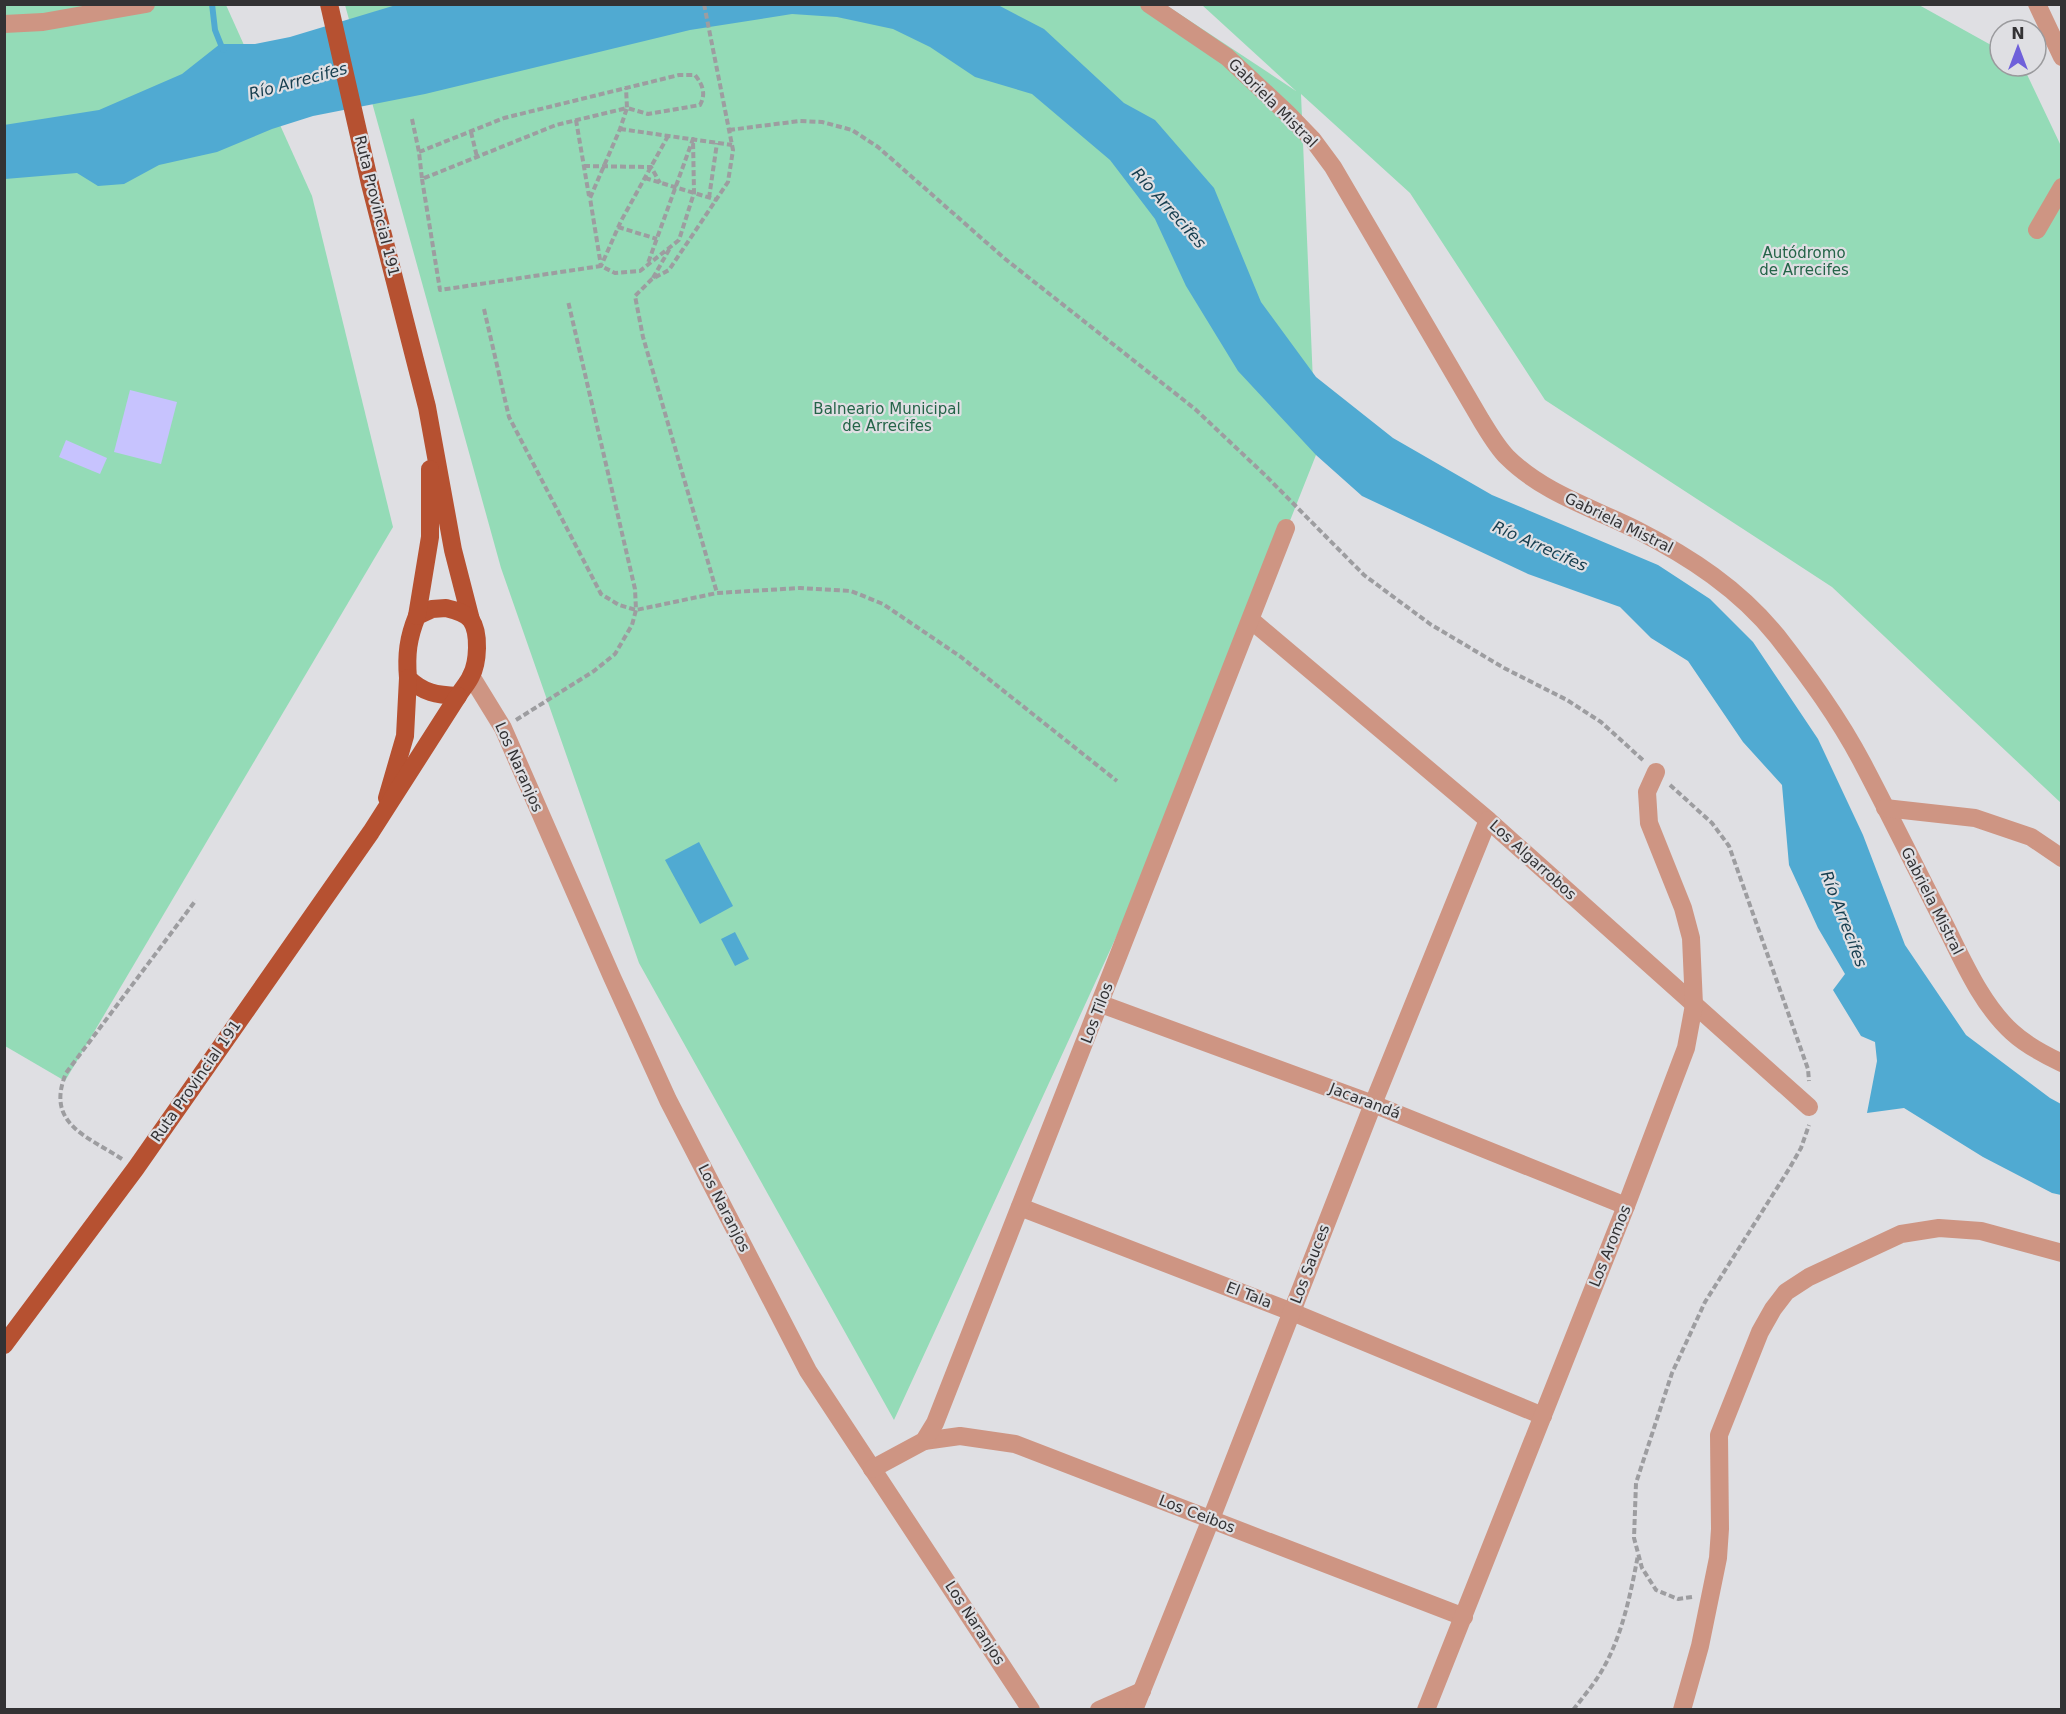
<svg xmlns="http://www.w3.org/2000/svg" width="2066" height="1714" font-family="'DejaVu Sans',sans-serif">
<style>
.green{fill:#94dbb7}
.water{fill:#50aad2}
.lines{fill:none;stroke-linecap:round;stroke-linejoin:round}
.stream{stroke:#50aad2;stroke-width:6}
.building{fill:#c7c3fe}
.path{stroke:#9d9da0;stroke-width:4;stroke-dasharray:6 3;stroke-linecap:butt}
.minor{stroke:#ce9583;stroke-width:18}
.major{stroke:#b65131;stroke-width:18}
.labels{text-anchor:middle;dominant-baseline:central;stroke-width:4.5;stroke-linejoin:round;paint-order:stroke}
.street-label{font-size:15px;fill:#333234;stroke:#dfdfe3}
.park-label{font-size:15px;fill:#246448;stroke:#dfdfe3}
.water-label{font-size:16px;font-style:italic;fill:#153d4e;stroke:#dfdfe3}
</style>
<rect width="100%" height="100%" fill="#dfdfe3"/>
<!-- green -->
<g class="green">
<path d="M5 5H226L312 196 393 527 65 1081 5 1046Z"/>
<path d="M345 5H1166L1296 91 1202 5H1919L2000 50V66H2023L2061 146V803L1832 587 1545 400 1410 193 1301 94 1316 455 1181 796 894 1420 639 963 501 568Z"/>
</g>
<!-- water -->
<g class="water">
<path d="M396 5H998L1044 29 1124 103 1155 120 1214 188 1261 302 1316 377 1393 438 1492 495 1658 565 1710 599 1753 642 1818 739 1863 835 1905 945 1966 1035 2050 1098 2061 1104V1195L2052 1193 1983 1157 1904 1108 1867 1113 1877 1061 1875 1042 1861 1036 1833 990 1845 974 1818 928 1789 865 1782 785 1743 742 1688 661 1651 638 1620 607 1528 574 1362 496 1316 455 1238 371 1186 286 1155 219 1110 160 1032 94 975 77 930 47 893 29 837 17 792 14 690 30 425 94 313 116 272 129 217 152 159 165 124 184 98 186 77 173 5 179 4 125 99 110 182 74 220 44H255L290 37Z"/>
<path d="M699 842 733 906 700 924 665 860Z"/>
<path d="M735 932 749 959 735 966 721 939Z"/>
</g>
<g class="lines">
<!-- stream -->
<path class="stream" d="M212 4 215 30 223 50"/>
</g>
<!-- building -->
<g class="building">
<path d="M130 390 177 402 161 464 114 452Z"/>
<path d="M66 440 107 458 100 474 59 457Z"/>
</g>
<g class="lines">
<!-- path -->
<g class="path">
<path d="M704 4 733 150 728 182 669 270 652 279 635 296 643 337 717 593"/>
<path d="M412 119 419 152 422 179 556 125 627 108 626 88"/>
<path d="M576 120 589 196"/>
<path d="M620 129 732 145"/>
<path d="M729 130 800 121 822 122 852 130 878 147 1004 258 1195 409 1266 476 1364 575 1430 624 1504 668 1567 700 1601 722 1644 761"/>
<path d="M471 132 477 157"/>
<path d="M419 152 504 118 679 75H695C703 85 706 94 700 105L648 114 627 108 620 129 590 198 601 266 621 221 668 136"/>
<path d="M584 166 651 167 660 183"/>
<path d="M645 178 717 200"/>
<path d="M422 179 440 290 601 266 615 273 640 271 679 240 694 193 693 139 648 263"/>
<path d="M709 198 717 143"/>
<path d="M618 227 657 239"/>
<path d="M653 278 670 248"/>
<path d="M484 309 509 417 601 594 619 605 636 610 717 593 800 588 851 591 883 604 961 657 1117 781"/>
<path d="M516 720 594 671 615 654 632 625 636 610 635 589 568 301"/>
<path d="M1670 785 1712 823 1729 846 1808 1069 1809 1081"/>
<path d="M122 1159C87 1136 45 1124 66 1073L196 900"/>
<path d="M1692 1597 1678 1599 1656 1590 1642 1568 1634 1538 1636 1483 1672 1373 1705 1302 1789 1169 1801 1148 1809 1125"/>
<path d="M1573 1710C1581 1700 1589 1690 1596 1680 1621 1643 1630 1597 1638 1555"/>
</g>
<!-- minor -->
<g class="minor">
<path d="M1149 4 1227 57 1287 113 1313 140 1333 167 1481 420C1489 433 1497 447 1507 457 1543 493 1593 508 1637 530 1690 557 1739 589 1777 636 1808 676 1839 718 1863 764 1891 817 1917 871 1945 925 1963 961 1982 1005 2012 1032 2026 1045 2045 1055 2062 1063"/>
<path d="M2037 4 2062 57"/>
<path d="M4 24 43 22 146 4"/>
<path d="M2037 230 2062 187"/>
<path d="M1251 620 1488 820 1809 1107"/>
<path d="M471 676 503 728 612 977 668 1100 808 1371 1031 1710"/>
<path d="M1885 808 1975 818 2031 837 2062 858"/>
<path d="M1101 1004 1373 1104 1626 1206"/>
<path d="M1020 1207 1292 1312 1543 1416"/>
<path d="M924 1441 960 1436 1015 1444 1464 1617"/>
<path d="M872 1469 924 1441 935 1423 1286 528"/>
<path d="M1099 1710 1142 1691"/>
<path d="M1134 1710 1211 1519 1373 1104 1488 820"/>
<path d="M1426 1710 1626 1206 1686 1048 1694 1005 1691 938 1683 908 1649 823 1647 792 1656 772"/>
<path d="M1682 1710 1700 1646 1718 1558 1720 1529 1719 1435 1760 1332 1773 1309 1786 1292 1809 1277 1901 1234 1939 1228 1981 1231 2062 1253"/>
</g>
<!-- major -->
<g class="major">
<path d="M329 4 370 184 427 407 453 550 471 620"/>
<path d="M446 608C454 610 466 613 471 620 480 633 478 663 471 676 468 683 462 689 458 696 437 695 423 693 408 678 406 655 408 638 417 616L432 609Z"/>
<path d="M417 616 430 537V469"/>
<path d="M387 798 405 736 408 678"/>
<path d="M4 1345 136 1168 371 832 458 696"/>
</g>
</g>
<g class="labels">
<!-- street labels -->
<g class="street-label">
<text transform="translate(1273 103) rotate(45)">Gabriela Mistral</text>
<text transform="translate(377 206) rotate(76)">Ruta Provincial 191</text>
<text transform="translate(1619 523) rotate(26)">Gabriela Mistral</text>
<text transform="translate(519 767) rotate(66)">Los Naranjos</text>
<text transform="translate(1533 860) rotate(42)">Los Algarrobos</text>
<text transform="translate(1932 901) rotate(63)">Gabriela Mistral</text>
<text transform="translate(1097 1013) rotate(-69)">Los Tilos</text>
<text transform="translate(196 1081) rotate(-55)">Ruta Provincial 191</text>
<text transform="translate(1365 1101) rotate(21)">Jacarandá</text>
<text transform="translate(724 1208) rotate(63)">Los Naranjos</text>
<text transform="translate(1610 1246) rotate(-68)">Los Aromos</text>
<text transform="translate(1310 1264) rotate(-69)">Los Sauces</text>
<text transform="translate(1249 1295) rotate(21)">El Tala</text>
<text transform="translate(1197 1514) rotate(21)">Los Ceibos</text>
<text transform="translate(975 1623) rotate(57)">Los Naranjos</text>
</g>
<!-- park labels -->
<g class="park-label">
<text x="1804" y="253">Autódromo<tspan x="1804" dy="17">de Arrecifes</tspan></text>
<text x="887" y="409">Balneario Municipal<tspan x="887" dy="17">de Arrecifes</tspan></text>
</g>
<!-- water labels -->
<g class="water-label">
<text transform="translate(298 81) rotate(-15)">Río Arrecifes</text>
<text transform="translate(1169 208) rotate(48)">Río Arrecifes</text>
<text transform="translate(1540 546) rotate(24)">Río Arrecifes</text>
<text transform="translate(1844 919) rotate(69)">Río Arrecifes</text>
</g>
</g>
<!-- border -->
<rect width="2066" height="1714" fill="none" stroke="#333234" stroke-width="12"/>
<!-- north arrow -->
<g transform="translate(2018 48)"><circle r="28" fill="#dfdfe3" stroke="#9a9a9d" stroke-width="1.5"/>
<path d="M0-4.5L10 22L0 15L-10 22Z" fill="#6f60da"/>
<text y="-9" font-size="16" font-weight="bold" text-anchor="middle" fill="#333234">N</text>
</g>
</svg>
